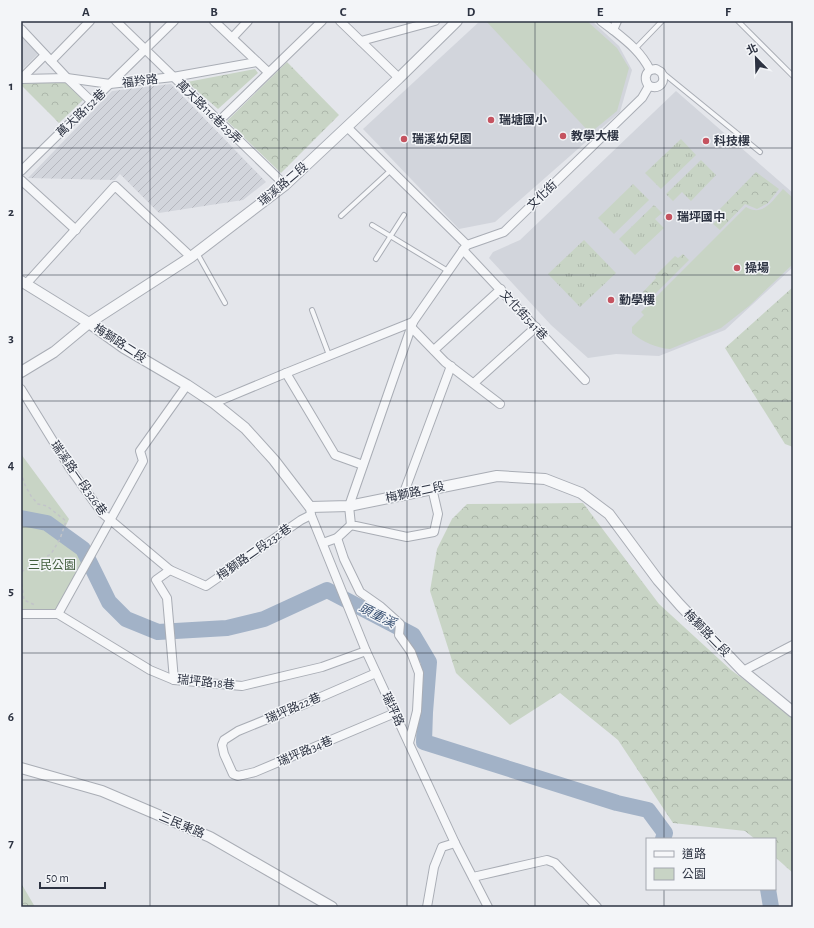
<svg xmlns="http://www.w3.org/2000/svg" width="814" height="928" font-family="'Alegreya Sans','Noto Sans TC',sans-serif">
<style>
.built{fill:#d2d5dc}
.industrial{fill:url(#industrial-furrows)}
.grass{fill:url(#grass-tufts)}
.forest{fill:url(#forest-crowns)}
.green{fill:#c8d4c5}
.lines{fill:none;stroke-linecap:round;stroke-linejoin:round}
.river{stroke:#a2b2c7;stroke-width:16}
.service-casing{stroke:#a9adb5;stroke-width:6}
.minor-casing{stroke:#a9adb5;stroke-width:10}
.tertiary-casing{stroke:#a9adb5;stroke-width:12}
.path{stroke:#c2c4c9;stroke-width:1.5;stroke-dasharray:3 3;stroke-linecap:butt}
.service{stroke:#f6f7f9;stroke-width:4}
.minor{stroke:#f6f7f9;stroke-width:8}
.tertiary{stroke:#f6f7f9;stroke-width:10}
.grid{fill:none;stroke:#2d3342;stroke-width:1;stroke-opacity:0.55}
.poi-dot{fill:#c55360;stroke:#f3f5f8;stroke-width:1.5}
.labels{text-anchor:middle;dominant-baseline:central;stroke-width:3;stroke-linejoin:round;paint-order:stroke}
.street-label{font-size:12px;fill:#2d3342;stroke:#f3f5f8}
.poi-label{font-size:12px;font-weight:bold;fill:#2d3342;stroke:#f3f5f8;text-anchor:start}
.park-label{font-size:12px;fill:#405c3b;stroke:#f3f5f8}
.water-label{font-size:13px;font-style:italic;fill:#395173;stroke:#f3f5f8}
.neatline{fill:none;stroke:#2d3342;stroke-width:1.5}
.grid-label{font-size:13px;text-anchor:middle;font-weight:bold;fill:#2d3342}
</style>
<defs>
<pattern id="industrial-furrows" width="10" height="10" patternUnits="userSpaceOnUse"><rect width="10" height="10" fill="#d2d5dc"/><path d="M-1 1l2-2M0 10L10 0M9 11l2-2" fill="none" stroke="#b5b7be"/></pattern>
<pattern id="grass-tufts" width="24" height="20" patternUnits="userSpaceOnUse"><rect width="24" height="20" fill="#c8d4c5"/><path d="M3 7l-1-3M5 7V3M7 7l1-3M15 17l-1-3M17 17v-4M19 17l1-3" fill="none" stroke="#acb6aa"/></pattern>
<pattern id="forest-crowns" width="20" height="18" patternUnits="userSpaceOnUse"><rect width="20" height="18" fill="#c8d4c5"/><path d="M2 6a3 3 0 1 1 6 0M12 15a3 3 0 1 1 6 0" fill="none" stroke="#acb6aa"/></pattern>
</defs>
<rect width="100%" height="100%" fill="#e4e6eb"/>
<!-- built -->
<g class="built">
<path d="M480 21H592L619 46 632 70 620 112 495 222 459 229 363 129Z"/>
<path d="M21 36 38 54 21 71Z"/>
<path d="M676 91 793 193V267L725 330 659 356 616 354 588 358 551 325 489 258 493 252 520 240Z"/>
</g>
<!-- industrial -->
<path class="industrial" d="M171 84 266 182 243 200 159 213 120 174 115 180 28 178 112 91Z"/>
<!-- grass -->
<g class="grass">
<path d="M681 139 696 155 661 189 645 173Z"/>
<path d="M701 160 716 175 691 201 682 192 673 201 666 194Z"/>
<path d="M633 184 649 200 614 234 598 218Z"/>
<path d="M654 205 662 213 655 219 664 228 635 255 619 239Z"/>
<path d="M584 240 616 273 580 307 548 274Z"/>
</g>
<!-- forest -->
<g class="forest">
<path d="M287 62 339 115 281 173 227 121Z"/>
<path d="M255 69 258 73 218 109 187 82Z"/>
<path d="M66 82 83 100 59 123 21 85 23 83Z"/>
<path d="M756 172 779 189 768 203 757 209 745 204 720 230 713 224 718 219 714 215Z"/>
<path d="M683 254 689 260 650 299 643 292 656 278 655 276 675 256 678 258Z"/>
<path d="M793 287V447L785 444 725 348Z"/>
<path d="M583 503 659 604 731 670 793 716V873L775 857V839H755L745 831 673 823 618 740 560 693 510 725 456 673 430 591 437 549 452 519 467 504Z"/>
<path d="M21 883 35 907H21Z"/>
</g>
<!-- green -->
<g class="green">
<path d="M486 21H587L617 48 629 68 617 111 590 133Z"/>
<path d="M783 189 793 198V264L749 306 721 328 670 349C656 348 643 342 632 333V327L644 315 641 312 746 207C763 217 772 201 783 189Z"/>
<path d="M21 454 69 519 62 534 83 549 89 562 58 614 21 613Z"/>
</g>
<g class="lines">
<!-- river -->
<g class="river">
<path d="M21 518 47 523 83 549 109 602 126 619 158 632 227 628 264 619 327 590 413 635 429 662 425 712 424 742 617 803 648 810 665 833 663 839"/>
<path d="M768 889 771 907"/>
</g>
<defs>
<g id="service">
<path d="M738 21 793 76"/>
<path d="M635 49 662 21"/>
<path d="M663 73 760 152"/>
<path d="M341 216 391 170"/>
<path d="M372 225 448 271"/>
<path d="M197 253 225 303"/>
<path d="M376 259 404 215"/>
<path d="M312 310 329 355"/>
</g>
<g id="minor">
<path d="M116 21 285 185"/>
<path d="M214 21 268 72"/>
<path d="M340 21 399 78"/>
<path d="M601 21 613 30"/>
<path d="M617 21 613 30C628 42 641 52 650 70"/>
<path d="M21 29 67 78 92 102"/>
<path d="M232 38 248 21"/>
<path d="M361 41 435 21"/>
<path d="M51 61 90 21"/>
<path d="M21 79 67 78 110 84 173 77 257 62"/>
<path d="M21 79 45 55"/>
<path d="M649 86C660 90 667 81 661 72L656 69 650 70"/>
<path d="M649 86C644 80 645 74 650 70"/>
<path d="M219 121 322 21"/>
<path d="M347 127 467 245"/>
<path d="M21 171 174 21"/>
<path d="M21 180 76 230"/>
<path d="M463 250 585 380"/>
<path d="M26 284 115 186 191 257"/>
<path d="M411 327 445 362 500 404"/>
<path d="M434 350 501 289"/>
<path d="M286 373 335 455 363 465"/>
<path d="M474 383 536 327"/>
<path d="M21 389 69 467 102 513 170 570"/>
<path d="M214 403 286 373 413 322"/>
<path d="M432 488 438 514 434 532 407 537 351 525 349 506 413 322 463 250 467 245 504 232 642 98 649 86"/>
<path d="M403 495 451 366"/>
<path d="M310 507 311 515 366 651 455 843 488 907"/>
<path d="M337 538 344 559 360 592 380 606 400 624 399 635 411 652 419 673 417 711 409 743"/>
<path d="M323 543 337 538 351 525"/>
<path d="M21 614H58"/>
<path d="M58 614 150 670 174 680 242 686 322 667 366 651"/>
<path d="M58 614 143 461 140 451 187 385"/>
<path d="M743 671 793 645"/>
<path d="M376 673 307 703 238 731 224 740 222 745 224 754 233 774 238 776 255 772 395 713"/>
<path d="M174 680 167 598 156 580 170 570 206 586 301 520 311 515"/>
<path d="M473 877 547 860 555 863 597 907"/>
<path d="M427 907 434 867 442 847 455 843"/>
</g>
<g id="tertiary">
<path d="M21 281 89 323 124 348 187 385 214 403 245 428 274 460 310 507 349 506 497 476 545 479 581 493 609 514 658 580 680 605 743 671 793 712"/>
<path d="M21 372 54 352 89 323 191 257 285 185 399 78 457 21"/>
<path d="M21 768 102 791 210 837 332 907"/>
</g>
</defs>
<!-- service casing -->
<use href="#service" class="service-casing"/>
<!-- minor casing -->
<use href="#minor" class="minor-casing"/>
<!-- tertiary casing -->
<use href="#tertiary" class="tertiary-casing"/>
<!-- path -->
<g class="path">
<path d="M21 472 25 485 31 496 38 504 47 506 66 521 60 539 51 554 21 572"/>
<path d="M21 578 24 600 35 605"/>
</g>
<!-- service -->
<use href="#service" class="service"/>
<!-- minor -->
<use href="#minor" class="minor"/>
<!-- tertiary -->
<use href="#tertiary" class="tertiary"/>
</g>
<!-- grid -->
<path class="grid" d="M150 21V907M279 21V907M407 21V907M535 21V907M664 21V839M21 148H793M21 275H793M21 401H793M21 527H793M21 653H793M21 780H793M664 889V907"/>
<!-- markers -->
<g class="poi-dot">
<circle cx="491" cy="120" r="4"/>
<circle cx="563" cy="136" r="4"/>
<circle cx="404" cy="139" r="4"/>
<circle cx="706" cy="141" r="4"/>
<circle cx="669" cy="217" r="4"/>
<circle cx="737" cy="268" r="4"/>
<circle cx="611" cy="300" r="4"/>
</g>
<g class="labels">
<!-- street labels -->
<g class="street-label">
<text transform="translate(140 81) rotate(-7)">福羚路</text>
<text transform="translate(209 112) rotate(44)">萬大路116巷29弄</text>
<text transform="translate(81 113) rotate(-44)">萬大路152巷</text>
<text transform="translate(283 184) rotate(-40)">瑞溪路二段</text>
<text transform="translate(542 195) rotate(-44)">文化街</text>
<text transform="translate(524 315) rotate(47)">文化街541巷</text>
<text transform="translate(120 343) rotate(33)">梅獅路二段</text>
<text transform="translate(79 478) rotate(55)">瑞溪路一段326巷</text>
<text transform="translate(415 492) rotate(-12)">梅獅路二段</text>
<text transform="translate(254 552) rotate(-35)">梅獅路二段232巷</text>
<text transform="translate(707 633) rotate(46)">梅獅路二段</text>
<text transform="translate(206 682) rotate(6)">瑞坪路18巷</text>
<text transform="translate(293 708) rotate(-23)">瑞坪路22巷</text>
<text transform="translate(393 709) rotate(65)">瑞坪路</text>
<text transform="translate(305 751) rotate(-23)">瑞坪路34巷</text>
<text transform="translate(182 825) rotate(23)">三民東路</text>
</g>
<!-- poi labels -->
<g class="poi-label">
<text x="499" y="120">瑞塘國小</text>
<text x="571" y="136">教學大樓</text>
<text x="412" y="139">瑞溪幼兒園</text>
<text x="714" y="141">科技樓</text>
<text x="677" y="217">瑞坪國中</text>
<text x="745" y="268">操場</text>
<text x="619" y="300">勤學樓</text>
</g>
<!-- park labels -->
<g class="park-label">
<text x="52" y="565">三民公園</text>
</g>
<!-- water labels -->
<g class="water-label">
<text transform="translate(377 616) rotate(27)">頭重溪</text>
</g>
</g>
<!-- border -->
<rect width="814" height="928" fill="none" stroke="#f3f5f8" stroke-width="44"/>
<!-- legend -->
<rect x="646" y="838" width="130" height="52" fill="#f3f5f8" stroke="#a4a7af"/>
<rect x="654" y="851" width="20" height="6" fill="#f6f7f9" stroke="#a4a7af"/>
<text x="682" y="858" font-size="12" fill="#2d3342">道路</text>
<rect x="654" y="868" width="20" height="12" fill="#c8d4c5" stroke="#a4a7af"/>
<text x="682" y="878" font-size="12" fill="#2d3342">公園</text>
<!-- north arrow -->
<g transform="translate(756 58) rotate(337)" stroke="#f3f5f8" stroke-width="3" paint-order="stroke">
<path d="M0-3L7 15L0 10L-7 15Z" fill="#2d3342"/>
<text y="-6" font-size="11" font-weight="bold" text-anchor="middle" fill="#2d3342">北</text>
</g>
<!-- scale -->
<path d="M40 882v6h65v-6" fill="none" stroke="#2d3342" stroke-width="2"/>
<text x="46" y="882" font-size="12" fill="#2d3342" stroke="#f3f5f8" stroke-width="3" paint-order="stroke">50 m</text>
<rect x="22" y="22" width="770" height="884" class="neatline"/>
<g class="grid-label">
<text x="86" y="16">A</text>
<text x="214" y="16">B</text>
<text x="343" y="16">C</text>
<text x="471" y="16">D</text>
<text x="600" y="16">E</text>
<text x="728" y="16">F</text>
<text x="11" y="90">1</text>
<text x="11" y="216">2</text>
<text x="11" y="342">3</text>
<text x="11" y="469">4</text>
<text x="11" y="595">5</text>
<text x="11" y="721">6</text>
<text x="11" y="847">7</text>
</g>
</svg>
